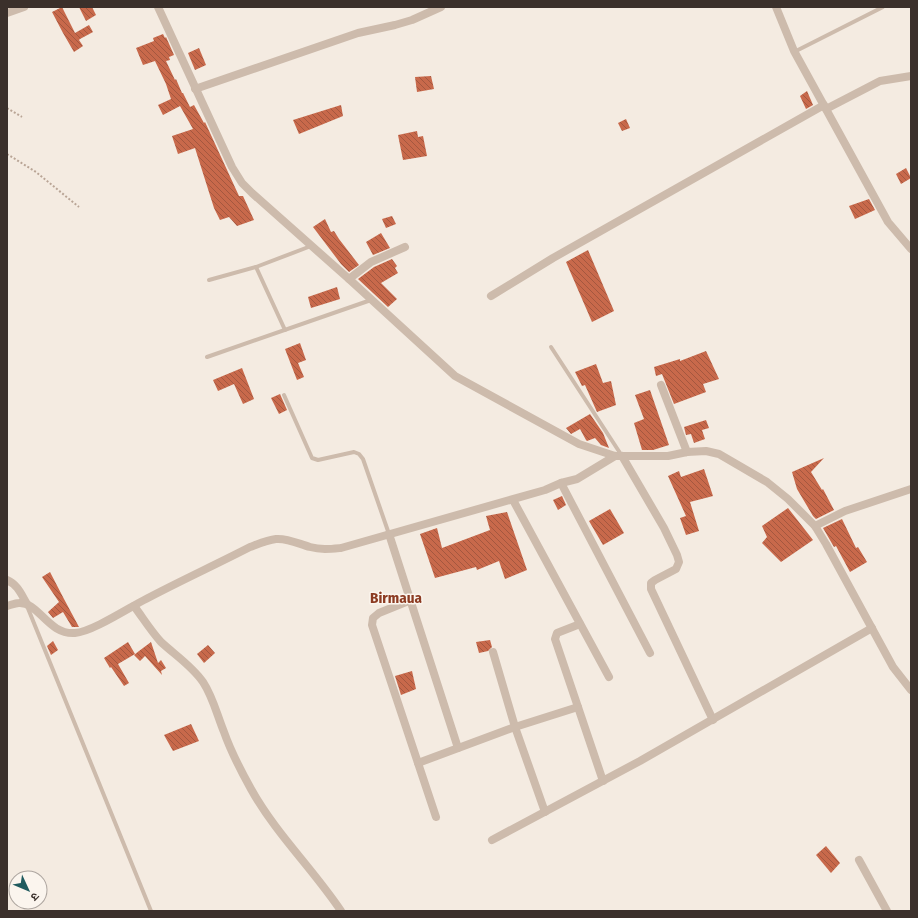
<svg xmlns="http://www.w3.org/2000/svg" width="918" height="918" font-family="'Fira Sans Condensed','Noto Sans Devanagari',sans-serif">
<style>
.building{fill:url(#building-back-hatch)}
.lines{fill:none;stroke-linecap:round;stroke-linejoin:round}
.path{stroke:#b9a596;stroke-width:2;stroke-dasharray:2 2;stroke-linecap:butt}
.service{stroke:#cdbbac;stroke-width:4}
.minor{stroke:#cdbbac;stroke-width:8}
.labels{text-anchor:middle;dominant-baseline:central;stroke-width:3;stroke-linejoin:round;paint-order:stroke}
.quarter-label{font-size:15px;font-weight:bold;fill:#8c3b22;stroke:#fbf5ee}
</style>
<defs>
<pattern id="building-back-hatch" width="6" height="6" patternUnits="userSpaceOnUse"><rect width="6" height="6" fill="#c8694b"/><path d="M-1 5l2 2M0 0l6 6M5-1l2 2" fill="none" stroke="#a4573f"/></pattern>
</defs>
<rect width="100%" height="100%" fill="#f4ebe1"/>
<!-- building -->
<g class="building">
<path d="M62 7 75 33 89 25 93 32 80 39 79 40 83 46 74 52 63 33 52 12Z"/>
<path d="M79 7H92L96 15 86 21Z"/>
<path d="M163 34 165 38 166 37 174 55 169 57 170 60 166 61 175 80 176 79 182 93H183L190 107 194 105 204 123 205 122 239 196H243L254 220 237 226 229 217 220 220 214 208 195 148 178 154 172 136 193 129 180 106 163 115 158 105 171 99 166 84 155 61 143 65 136 48 154 41 153 38Z"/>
<path d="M199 48 206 65 195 70 188 53Z"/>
<path d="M431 76 434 89 417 92 415 77Z"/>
<path d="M807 91 813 105 806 109 800 96Z"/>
<path d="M341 105 343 116 299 134 293 120Z"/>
<path d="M626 119 630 128 622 131 618 123Z"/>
<path d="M417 131 418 137 423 136 427 156 403 160 398 135Z"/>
<path d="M906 168 911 178 901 184 896 174Z"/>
<path d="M869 199 875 210 855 219 849 206Z"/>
<path d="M392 216 396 224 386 228 382 219Z"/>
<path d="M325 219 331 232 334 231 339 239 359 265 349 272 341 264 313 227Z"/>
<path d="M381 233 390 248 373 255 366 242Z"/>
<path d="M588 250 614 311 592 322 566 262Z"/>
<path d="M392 259 397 266 395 268 398 273 381 283 397 299 388 307 358 279 374 267Z"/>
<path d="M337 287 340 299 311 308 308 297Z"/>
<path d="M300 343 306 360 298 363 304 377 297 380 285 349Z"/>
<path d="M706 351 719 379 703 384 706 392 674 404 662 374 656 376 654 367 680 359V361Z"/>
<path d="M596 364 603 383 611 381 616 405 597 412 585 385 582 386 575 372Z"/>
<path d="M242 368 254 399 243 404 234 384 218 391 213 380Z"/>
<path d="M650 390 669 445 653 450H642L634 423 644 419 635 395Z"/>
<path d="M280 394 287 410 279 414 271 398Z"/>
<path d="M590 414 603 433 609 448 601 445 595 438 587 441 586 440 580 429 571 434 566 428Z"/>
<path d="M706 420 709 428 702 430 705 439 694 443 691 434 686 435 684 427Z"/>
<path d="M824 458 811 472 822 490 823 489 834 510 816 519 813 516 797 489 792 472Z"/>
<path d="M704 469 713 496 690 502 699 531 686 535 680 518 686 516 668 476 679 471 681 477Z"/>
<path d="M562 496 566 505 558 510 553 500Z"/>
<path d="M788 508 813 540 781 562 762 543 767 537 762 526Z"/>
<path d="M610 509 624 533 603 545 589 521Z"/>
<path d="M507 512 527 570 505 579 499 561 477 570 476 567 435 578 420 534 437 528 442 548 490 530 486 516Z"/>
<path d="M842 519 856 548 858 547 867 562 850 572 836 546 834 547 823 528Z"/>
<path d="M50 572 64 599 79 627H72L63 612 53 618 48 612 59 602 42 577Z"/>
<path d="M490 640 492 647 488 651 479 653 476 642Z"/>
<path d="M53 641 58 650 51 655 47 646Z"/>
<path d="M128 642 135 654 118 664 129 683 124 686 111 667 110 668 104 658Z"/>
<path d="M151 642 158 663 161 660 166 668 161 671 162 675 145 656 140 661 134 655 139 651Z"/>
<path d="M208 645 215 653 204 663 197 654Z"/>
<path d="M412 671 416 689 401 695 395 676Z"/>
<path d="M191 724 199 741 173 751 164 735Z"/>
<path d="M826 846 840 863 831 873 816 855Z"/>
</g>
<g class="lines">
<!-- path -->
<g class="path">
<path d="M7 108 22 117"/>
<path d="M7 154 36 172 79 207"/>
</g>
<!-- service -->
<g class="service">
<path d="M794 52 883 7"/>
<path d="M256 267 285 330"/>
<path d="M209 280 256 267 311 246"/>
<path d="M551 347 622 456"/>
<path d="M207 357 371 300"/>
<path d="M284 395 312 458 318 460 354 452 359 454 363 459 389 534"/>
<path d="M27 606 151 911"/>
</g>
<!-- minor -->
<g class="minor">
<path d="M158 7 232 167 242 183 252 193 349 279 455 376 579 444 615 456H668L687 452 706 451 719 454 767 482 788 499 815 526 826 544 893 667 911 690"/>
<path d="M776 7 794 51 888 222 911 249"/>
<path d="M7 13 24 7"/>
<path d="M195 89 358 33 395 25 412 20 441 7"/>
<path d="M826 109 880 81 911 76"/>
<path d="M349 279 371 262 405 247"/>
<path d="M491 296 553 258 824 105"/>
<path d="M661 385 687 452"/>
<path d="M622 456 664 528 677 555 679 562 676 569 655 580 651 583V589L713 720"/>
<path d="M561 483 650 653"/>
<path d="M513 500 609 677"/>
<path d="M815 526 845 511 911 489"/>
<path d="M389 534 458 748"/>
<path d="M7 580C18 585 21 594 27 604"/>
<path d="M411 600 379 613 373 618 372 625 436 817"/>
<path d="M7 606C11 605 15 603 19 603 39 602 48 635 75 633 92 632 130 607 146 599 180 581 215 565 250 547 258 544 267 540 276 539 288 538 299 544 310 547 321 550 330 549 341 548L545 490 561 483 577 479 615 456"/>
<path d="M134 606C143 618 151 631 161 642 175 655 192 666 203 682 213 697 217 715 224 732 231 752 241 771 251 789 276 834 313 869 341 911"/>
<path d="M580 624 557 633 555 639 603 781"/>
<path d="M493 652 515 727 545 812"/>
<path d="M418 763 515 727 578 707"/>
<path d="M492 840 640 761 872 628"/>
<path d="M859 860 887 911"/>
</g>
</g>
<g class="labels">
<!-- quarter labels -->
<g class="quarter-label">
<text x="396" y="598">Birmaua</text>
</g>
</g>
<!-- border -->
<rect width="918" height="918" fill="none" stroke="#3b302b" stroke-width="16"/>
<!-- north arrow -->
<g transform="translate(28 890) rotate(134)"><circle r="19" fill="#fbf5ee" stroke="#aea6a0"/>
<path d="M0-3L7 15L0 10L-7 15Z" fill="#1f5a5e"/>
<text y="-6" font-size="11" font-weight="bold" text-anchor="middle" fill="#3b302b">उ</text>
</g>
</svg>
